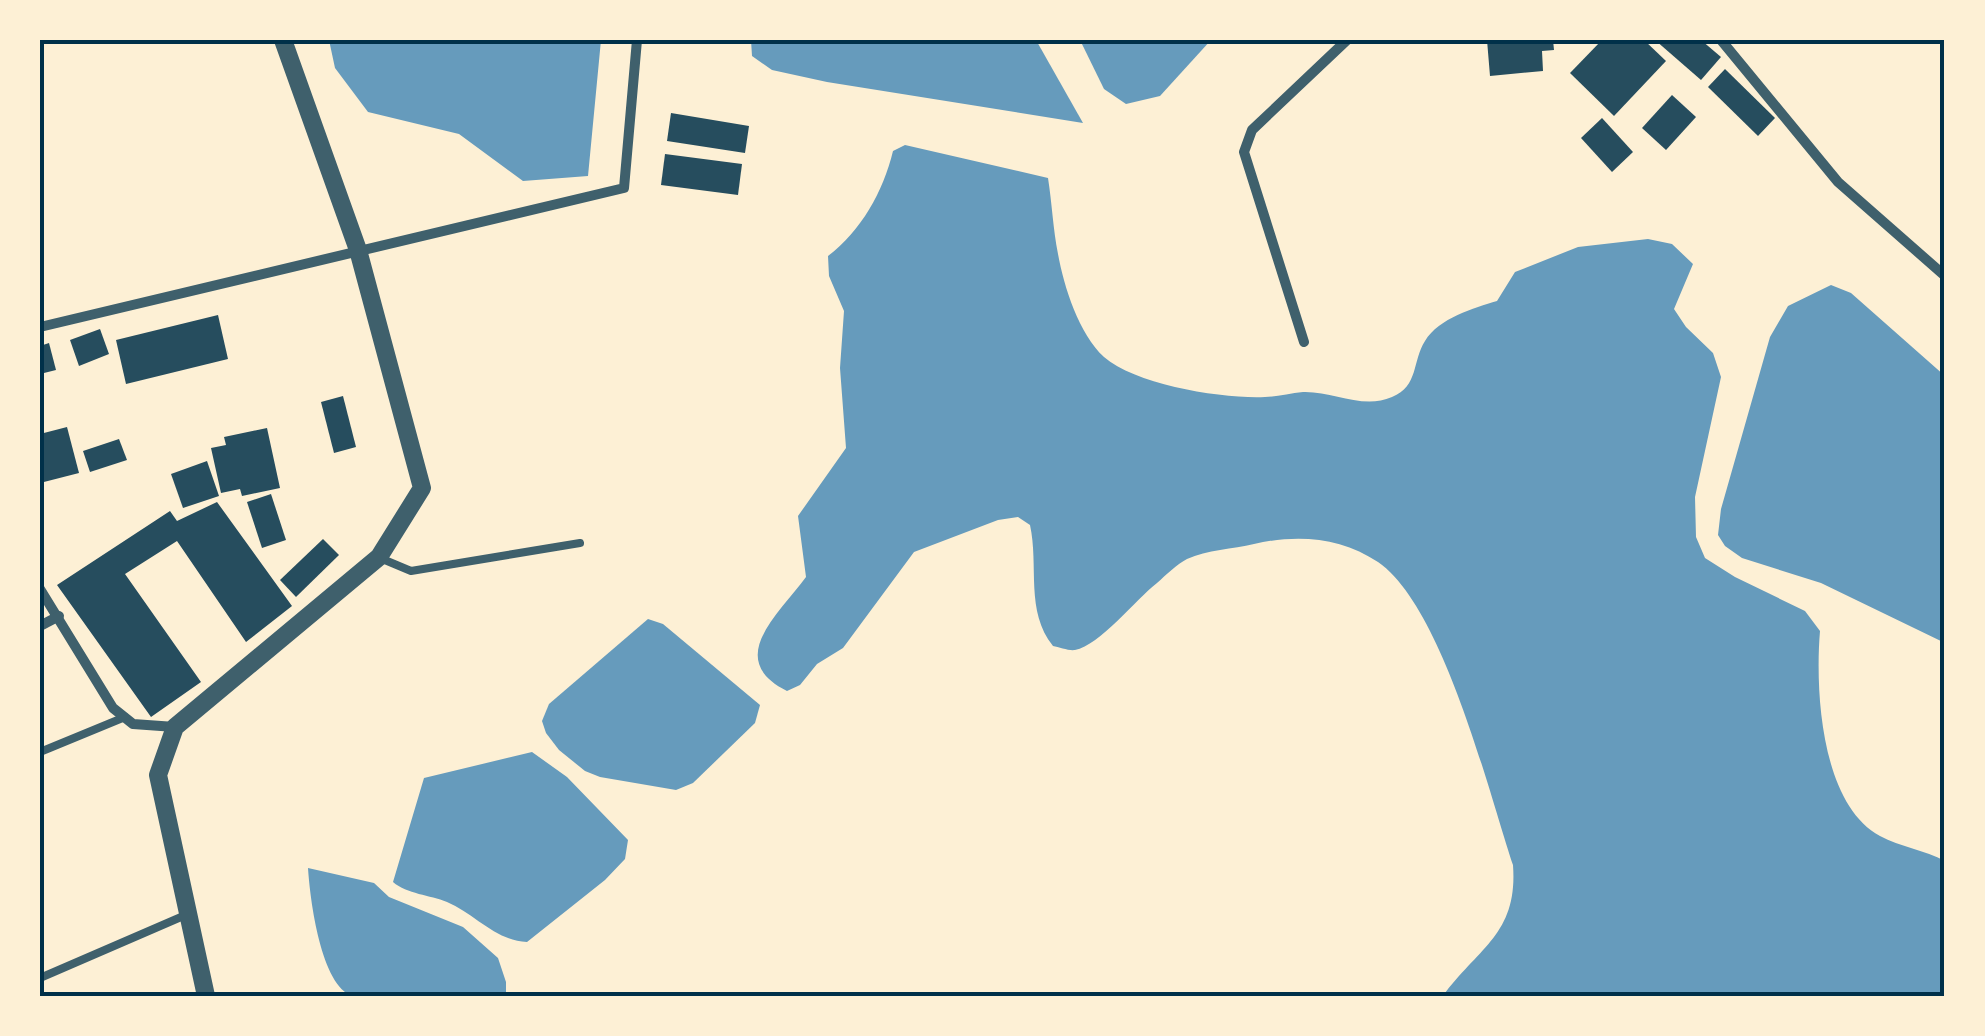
<svg xmlns="http://www.w3.org/2000/svg" width="1985" height="1036" font-family="Georgia,serif">
<style>
.water{fill:#669bbc}
.building{fill:#264d5e}
.lines{fill:none;stroke-linecap:round;stroke-linejoin:round}
.service{stroke:#3f606c;stroke-width:8}
.minor{stroke:#3f606c;stroke-width:10}
.tertiary{stroke:#3f606c;stroke-width:18}
.neatline{fill:none;stroke:#003049;stroke-width:4}
</style>
<rect width="100%" height="100%" fill="#fdf0d5"/>
<!-- water -->
<g class="water">
<path d="M329 40H601L588 176 523 181 459 134 368 112 335 68Z"/>
<path d="M751 40H1036L1083 123 827 82 772 70 752 56Z"/>
<path d="M1080 40H1211L1160 96 1126 104 1104 89Z"/>
<path d="M905 145 1048 178C1052 203 1053 229 1058 254 1064 287 1079 334 1104 357 1136 385 1223 399 1265 397 1277 397 1290 393 1303 392 1333 391 1363 410 1392 397 1419 386 1412 361 1425 341 1439 318 1474 308 1497 301L1515 272 1578 247 1648 239 1672 244 1693 264 1674 309 1686 327 1713 353 1721 377 1695 497 1696 537 1705 558 1735 577 1805 611 1820 631C1815 691 1821 804 1880 836 1900 847 1925 850 1945 861V996H1443C1479 947 1518 934 1513 865 1488 790 1443 607 1378 562 1341 537 1297 534 1254 544 1233 549 1207 550 1187 559 1177 564 1166 575 1157 583 1137 598 1099 646 1075 650 1069 651 1059 647 1053 646 1025 611 1039 566 1030 525L1018 517 998 520 914 552 843 648 817 664 800 685 787 691C723 659 780 613 806 577L798 516 846 448 840 368 844 311 829 276 828 256C861 231 883 192 893 151Z"/>
<path d="M1831 285 1851 293 1945 376V643L1821 583 1742 558 1725 546 1718 535 1721 509 1770 337 1788 306Z"/>
<path d="M648 619 663 624 760 705 755 723 693 783 676 790 600 777 585 771 559 750 546 733 542 721 549 704Z"/>
<path d="M532 752 567 777 628 840 625 859 605 880 527 942C496 941 475 914 447 902 430 895 407 894 393 882L424 778Z"/>
<path d="M308 868 374 883 389 897 463 927 498 958 506 982V996H353C321 987 310 899 308 868Z"/>
</g>
<!-- building -->
<g class="building">
<path d="M1487 40H1553L1554 50 1542 51 1543 71 1490 76Z"/>
<path d="M1602 40H1644L1666 61 1614 116 1570 73Z"/>
<path d="M1655 40H1701L1721 57 1701 80Z"/>
<path d="M1725 69 1775 118 1758 136 1708 87Z"/>
<path d="M1672 95 1696 117 1666 150 1642 128Z"/>
<path d="M671 113 749 126 745 153 667 141Z"/>
<path d="M1602 118 1633 152 1612 172 1581 138Z"/>
<path d="M665 154 742 164 738 195 661 185Z"/>
<path d="M218 315 228 359 126 384 116 340Z"/>
<path d="M100 329 109 354 79 366 70 340Z"/>
<path d="M49 343 56 370 40 374V346Z"/>
<path d="M343 396 356 447 334 453 321 402Z"/>
<path d="M67 427 79 473 40 483V434Z"/>
<path d="M267 428 280 488 242 496 240 489 221 493 211 448 226 445 224 437Z"/>
<path d="M119 439 127 460 90 472 83 451Z"/>
<path d="M207 461 219 496 183 508 171 474Z"/>
<path d="M271 494 286 540 262 548 247 502Z"/>
<path d="M217 502 292 606 246 642 177 541 125 574 201 682 151 717 57 585 170 511 177 521Z"/>
<path d="M323 539 339 555 296 597 280 580Z"/>
</g>
<g class="lines">
<!-- service -->
<g class="service">
<path d="M380 558 411 571 580 543"/>
<path d="M40 752 125 717"/>
<path d="M40 978 188 914"/>
</g>
<!-- minor -->
<g class="minor">
<path d="M1721 40 1838 182 1945 276"/>
<path d="M40 327 624 188 637 40"/>
<path d="M1304 342 1244 152 1252 130 1347 40"/>
<path d="M40 589 113 708 133 724 175 727"/>
<path d="M40 626 59 616"/>
</g>
<!-- tertiary -->
<path class="tertiary" d="M206 996 158 775 175 727 379 557 422 488 358 250 283 40"/>
</g>
<!-- border -->
<rect width="1985" height="1036" fill="none" stroke="#fdf0d5" stroke-width="85"/>
<rect x="42" y="42" width="1900" height="952" class="neatline"/>
</svg>
